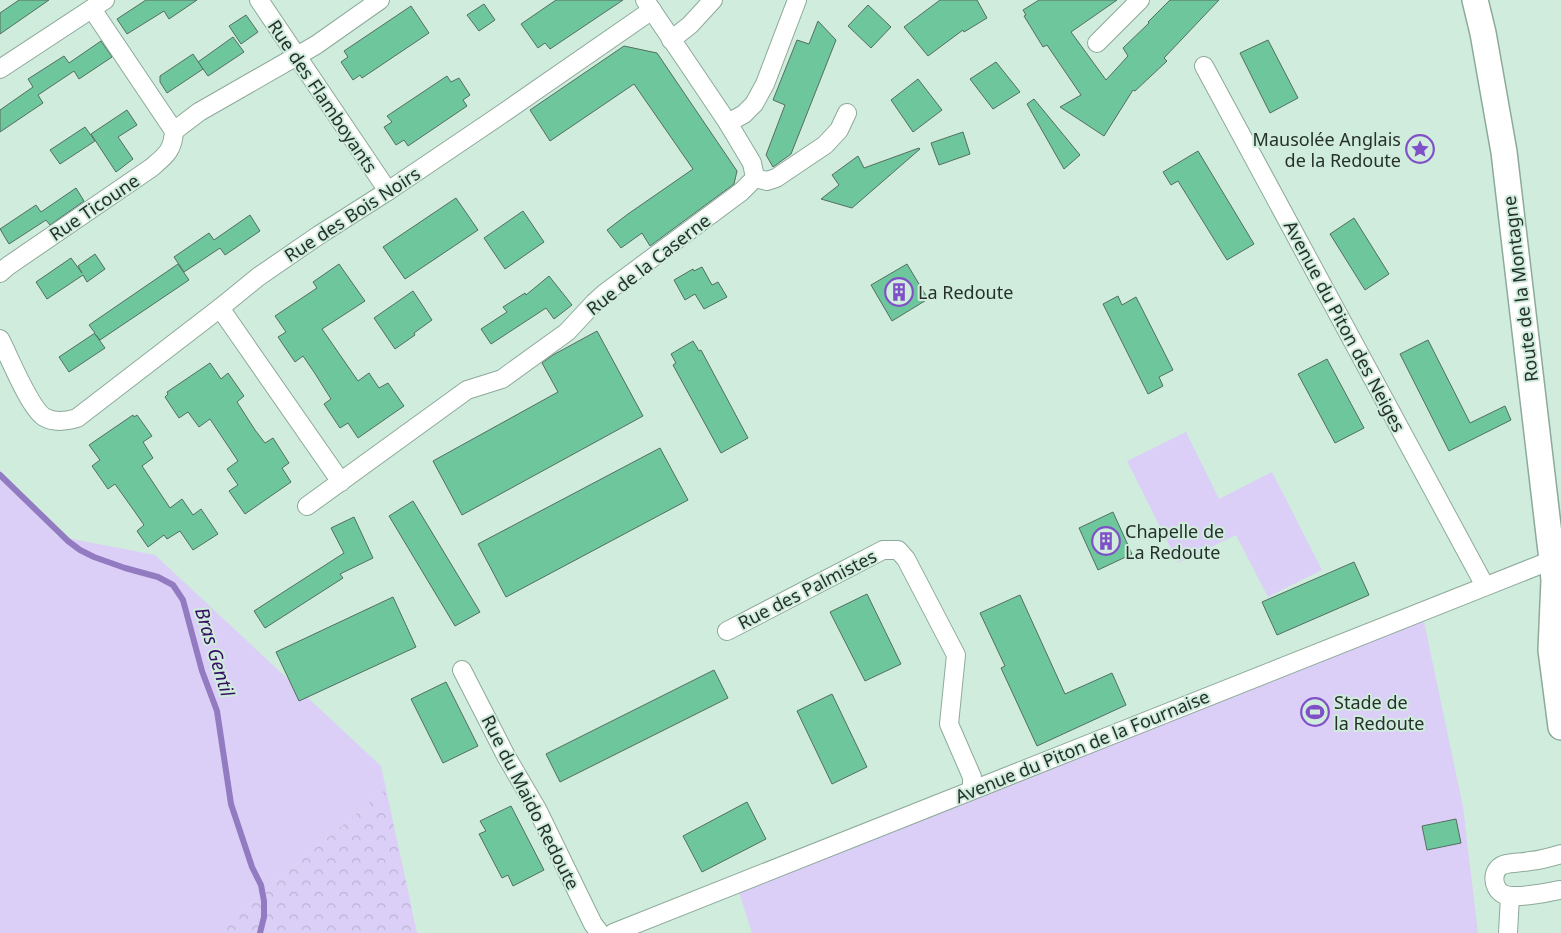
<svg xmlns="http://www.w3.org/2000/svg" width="1561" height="933" font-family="'Noto Sans',sans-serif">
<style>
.grass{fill:#dbcff7}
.forest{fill:url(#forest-crowns)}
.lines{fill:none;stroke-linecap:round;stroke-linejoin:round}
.stream{stroke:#927bc0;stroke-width:6}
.building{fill:#6ec69d;stroke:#546e61}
.minor-casing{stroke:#8da99a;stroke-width:20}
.secondary-casing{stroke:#8da99a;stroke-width:28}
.minor{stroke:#fff;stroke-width:18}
.secondary{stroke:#fff;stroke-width:25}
.labels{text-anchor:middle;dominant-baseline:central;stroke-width:4;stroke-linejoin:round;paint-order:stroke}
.street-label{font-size:18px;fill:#26312b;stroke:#cfecdc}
.poi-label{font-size:18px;fill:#26312b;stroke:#cfecdc;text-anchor:start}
.water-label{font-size:19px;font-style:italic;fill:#370f63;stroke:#cfecdc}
</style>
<defs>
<pattern id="forest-crowns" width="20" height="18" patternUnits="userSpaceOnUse" patternTransform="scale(1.25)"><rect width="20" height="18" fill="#dbcff7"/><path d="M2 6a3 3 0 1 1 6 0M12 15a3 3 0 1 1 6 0" fill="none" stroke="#bcb2d4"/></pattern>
</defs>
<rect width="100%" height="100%" fill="#cfecdc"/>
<!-- grass -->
<g class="grass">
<path d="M1186 432 1219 499 1272 472 1322 570 1268 597 1236 535 1178 563 1127 461Z"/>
<path d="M0 470 57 536 155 555 381 766 386 789 238 913 223 933H0Z"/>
<path d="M1423 617 1463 807 1478 933H752L739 892Z"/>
</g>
<!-- forest -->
<path class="forest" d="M386 789 417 933H223L238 913Z"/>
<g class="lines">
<!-- stream -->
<path class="stream" d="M0 475 68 541 80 550 94 557 125 568 158 577 173 585 183 600 202 671 217 711 231 804 252 867 261 885 264 901V917L260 933"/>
</g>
<!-- building -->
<g class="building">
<path d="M19 0H49L0 34V13Z"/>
<path d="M146 0H197L169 19 164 11 127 34 117 19Z"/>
<path d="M556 0H623L550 49 545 43 538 48 521 24Z"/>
<path d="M940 0H977L987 18 964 32 963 30 928 56 904 27Z"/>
<path d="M1039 0H1117L1071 32 1106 80 1128 56 1123 48 1149 23 1148 22 1170 0H1219L1164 58 1167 61 1135 91 1133 90 1104 136 1060 107 1081 95 1047 45 1043 47 1024 16 1026 15 1023 10Z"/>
<path d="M484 4 495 20 479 31 467 15Z"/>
<path d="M868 5 891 27 871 48 848 26Z"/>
<path d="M411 6 429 33 362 78 360 75 353 80 341 62 348 57 344 51Z"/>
<path d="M246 15 258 32 241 44 229 26Z"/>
<path d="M818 21 836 40 791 154 773 167 766 155 785 105 773 100 797 40 809 44Z"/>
<path d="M233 37 244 52 208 76 198 62Z"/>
<path d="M1268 40 1298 98 1270 113 1240 53Z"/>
<path d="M101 41 112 57 79 79 74 71 38 95 43 103 0 132V110L33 87 28 79 64 56 69 63Z"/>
<path d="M624 46 657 53 737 171 734 184 650 246 642 233 621 248 607 230 628 214 693 169 634 84 550 141 530 110Z"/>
<path d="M193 54 203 69 167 93 160 82V76Z"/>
<path d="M996 62 1020 92 993 109 970 79Z"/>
<path d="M447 76 451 82 459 78 470 95 463 100 467 106 408 146 404 140 396 145 384 127 392 122 387 116Z"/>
<path d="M918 79 942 110 913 132 891 100Z"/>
<path d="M1034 99 1080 155 1064 169 1027 104Z"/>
<path d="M127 110 137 125 118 137 133 159 116 172 91 134Z"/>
<path d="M85 127 95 141 60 164 50 150Z"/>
<path d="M963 132 970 154 939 165 931 143Z"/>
<path d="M919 148 920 149 852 208 821 199 839 185 832 175 858 156 864 168Z"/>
<path d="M1198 151 1254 244 1227 260 1178 181 1171 185 1163 172Z"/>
<path d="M76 188 84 201 50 225 46 220 9 244 0 229 36 205 41 212Z"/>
<path d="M456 198 478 230 405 279 383 247Z"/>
<path d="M523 211 544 242 505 269 484 238Z"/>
<path d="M250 215 260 231 225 255 220 248 184 272 174 257 209 233 214 240Z"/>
<path d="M1354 218 1389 274 1365 290 1330 234Z"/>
<path d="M95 254 105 269 87 282 83 275 47 299 36 282 71 258 82 273 78 266Z"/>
<path d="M178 264 189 280 100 340 95 334 105 348 69 372 59 357 95 333 89 325Z"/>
<path d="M339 264 365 301 322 329 358 381 369 373 379 388 388 383 404 406 358 438 348 423 340 428 324 404 331 399 314 372 303 356 295 362 278 337 286 332 275 316 317 288 313 282Z"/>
<path d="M907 264 928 299 892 321 871 285Z"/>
<path d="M702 267 712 285 718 282 727 297 704 309 695 294 685 300 674 280 693 269 694 271Z"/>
<path d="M549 276 572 305 554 319 546 308 491 344 481 329 507 312 503 307 525 293 526 295Z"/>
<path d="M413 291 432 320 414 333 415 335 395 349 374 318Z"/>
<path d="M1118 296 1122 305 1136 297 1173 370 1159 377 1163 386 1148 394 1103 304Z"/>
<path d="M597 331 643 416 462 515 433 461 558 392 542 363 553 355Z"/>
<path d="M1428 340 1470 423 1505 406 1511 420 1449 451 1400 354Z"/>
<path d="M693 341 699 351 701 350 748 438 721 453 673 365 676 363 671 354Z"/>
<path d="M1327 359 1364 428 1335 443 1298 374Z"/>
<path d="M210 363 221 379 228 373 244 396 237 402 255 430 265 443 273 438 289 463 282 468 291 482 245 514 229 491 238 485 227 469 238 461 210 419 199 427 188 412 179 418 165 397 168 394 167 392Z"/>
<path d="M133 415 134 417 137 415 152 436 143 442 153 458 142 466 170 508 182 499 193 515 201 509 218 534 193 550 180 531 167 539 164 535 148 547 137 531 144 525 135 512 115 484 108 489 92 466 100 460 89 445Z"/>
<path d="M660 448 688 500 506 597 478 544Z"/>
<path d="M413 501 480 612 455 626 389 516Z"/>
<path d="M1113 512 1132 554 1098 570 1079 528Z"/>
<path d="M354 517 373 558 340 574 343 578 265 628 254 611 344 553 331 528Z"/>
<path d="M1354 562 1369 595 1277 635 1262 602Z"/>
<path d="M867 594 901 664 865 681 830 612Z"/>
<path d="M1020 595 1065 694 1112 673 1126 705 1037 746 1001 668 1005 666 980 613Z"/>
<path d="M393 597 416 647 299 701 276 652Z"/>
<path d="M714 670 728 698 560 782 546 754Z"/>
<path d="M446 682 478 746 443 763 411 699Z"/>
<path d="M832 694 867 767 832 784 797 711Z"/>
<path d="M747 802 766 839 702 872 683 836Z"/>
<path d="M511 806 544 870 513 886 508 875 502 878 479 834 486 831 480 821Z"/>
<path d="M1456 819 1461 843 1427 850 1422 826Z"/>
</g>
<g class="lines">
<defs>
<g id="minor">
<path d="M259 0 388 191"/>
<path d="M671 40 690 25 713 0"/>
<path d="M1097 43 1140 0"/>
<path d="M1204 66 1485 586"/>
<path d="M0 69 105 0"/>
<path d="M728 123 744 114 754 104 765 84 797 0"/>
<path d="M174 131 199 112 316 45 380 0"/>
<path d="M755 178 767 181 776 178 825 145 839 130 847 113"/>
<path d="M0 273 8 266 151 168C165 156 173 151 174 131L92 9"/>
<path d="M220 308 341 482"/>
<path d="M0 339C9 356 29 407 44 417 54 423 67 421 77 418L220 308 258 277 319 235 388 191 499 116 652 10"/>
<path d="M307 506 467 390 502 379 567 332 594 303 605 293 741 192 755 178 752 163 728 123 645 0"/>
<path d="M727 631 883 550H898L906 559 956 655 949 724 972 777V790"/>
<path d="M462 670 506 756 537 809 593 924 600 933"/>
<path d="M1561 854C1551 857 1541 860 1530 861 1522 863 1511 862 1503 865 1491 870 1492 888 1503 894 1516 900 1546 892 1561 890"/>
<path d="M613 933 1552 560"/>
<path d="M1508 933 1510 896"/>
</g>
<path id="secondary" d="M1475 0 1483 33 1504 152 1552 560 1554 580 1551 650 1561 727"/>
</defs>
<!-- minor casing -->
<use href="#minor" class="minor-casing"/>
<!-- secondary casing -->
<use href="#secondary" class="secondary-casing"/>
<!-- minor -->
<use href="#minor" class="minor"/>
<!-- secondary -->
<use href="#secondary" class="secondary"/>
</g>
<!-- icons -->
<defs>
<symbol id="sight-ring" viewBox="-11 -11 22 22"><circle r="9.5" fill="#cfecdc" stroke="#8050c8" stroke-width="1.5"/><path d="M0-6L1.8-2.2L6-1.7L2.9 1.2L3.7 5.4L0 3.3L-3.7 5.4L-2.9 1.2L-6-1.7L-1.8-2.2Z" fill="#8050c8"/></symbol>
<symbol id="building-ring" viewBox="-11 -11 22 22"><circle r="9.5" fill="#cfecdc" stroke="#8050c8" stroke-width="1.5"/><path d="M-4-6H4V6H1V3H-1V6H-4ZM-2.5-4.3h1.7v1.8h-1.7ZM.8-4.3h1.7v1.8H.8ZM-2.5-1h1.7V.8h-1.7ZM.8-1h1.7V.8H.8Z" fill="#8050c8"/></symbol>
<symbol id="stadium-ring" viewBox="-11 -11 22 22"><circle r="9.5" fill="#cfecdc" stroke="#8050c8" stroke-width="1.5"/><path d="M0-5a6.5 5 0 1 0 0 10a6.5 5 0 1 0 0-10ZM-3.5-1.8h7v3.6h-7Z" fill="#8050c8"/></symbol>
</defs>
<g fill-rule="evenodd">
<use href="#sight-ring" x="1404" y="133" width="32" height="32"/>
<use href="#building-ring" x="883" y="276" width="32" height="32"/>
<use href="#building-ring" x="1090" y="525" width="32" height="32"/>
<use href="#stadium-ring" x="1299" y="696" width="32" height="32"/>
</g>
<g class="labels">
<!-- street labels -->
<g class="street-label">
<text transform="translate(323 96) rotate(56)">Rue des Flamboyants</text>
<text transform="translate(94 207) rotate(-34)">Rue Ticoune</text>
<text transform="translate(352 214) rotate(-33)">Rue des Bois Noirs</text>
<text transform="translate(648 264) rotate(-38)">Rue de la Caserne</text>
<text transform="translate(1520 289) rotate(-97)">Route de la Montagne</text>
<text transform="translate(1345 326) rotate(62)">Avenue du Piton des Neiges</text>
<text transform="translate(807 589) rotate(-27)">Rue des Palmistes</text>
<text transform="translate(1082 746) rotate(-22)">Avenue du Piton de la Fournaise</text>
<text transform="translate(531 802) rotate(63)">Rue du Maido Redoute</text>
</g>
<!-- poi labels -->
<g class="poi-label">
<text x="1401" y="139" text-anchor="end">Mausolée Anglais<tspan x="1401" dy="21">de la Redoute</tspan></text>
<text x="918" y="292">La Redoute</text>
<text x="1125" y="531">Chapelle de<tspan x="1125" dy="21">La Redoute</tspan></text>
<text x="1334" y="702">Stade de<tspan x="1334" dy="21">la Redoute</tspan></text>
</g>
<!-- water labels -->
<g class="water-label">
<text transform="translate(215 652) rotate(73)">Bras Gentil</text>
</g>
</g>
</svg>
